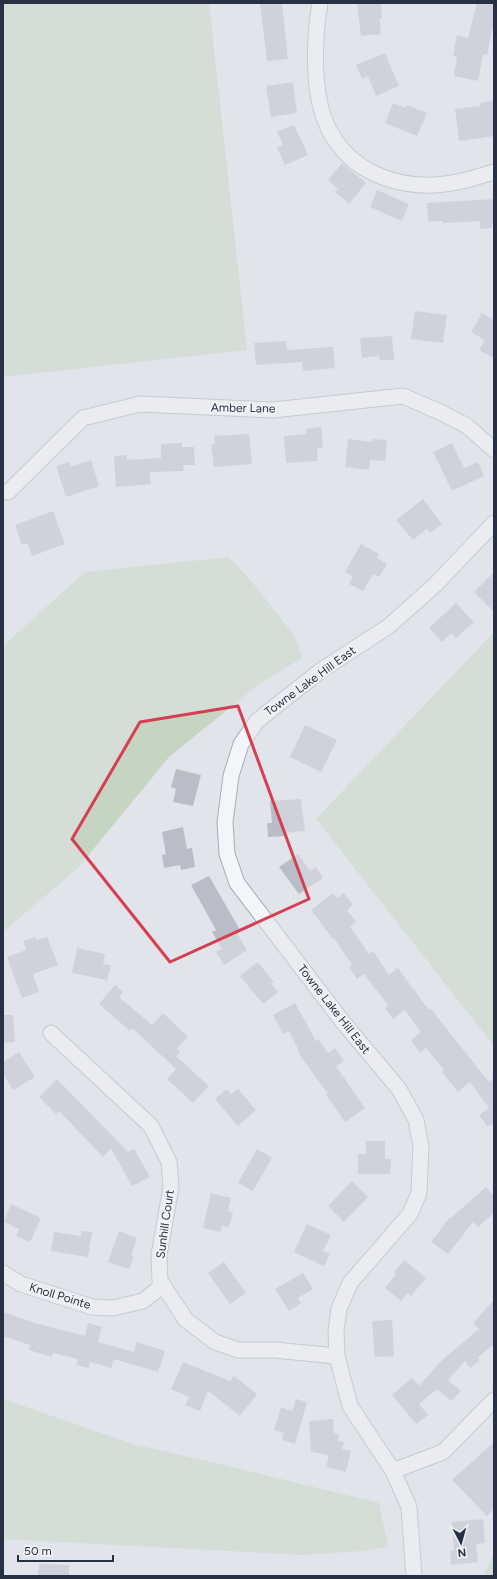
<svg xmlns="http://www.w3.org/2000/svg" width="497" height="1579" font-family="Figtree,sans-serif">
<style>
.green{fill:#c6d5c1}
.building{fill:#b8bdc8}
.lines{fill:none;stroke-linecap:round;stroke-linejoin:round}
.minor-casing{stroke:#a6abb5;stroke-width:17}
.minor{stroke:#f4f5f8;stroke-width:15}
.marked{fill:none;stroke:#d63f51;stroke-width:3;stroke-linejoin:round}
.labels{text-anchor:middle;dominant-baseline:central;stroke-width:4;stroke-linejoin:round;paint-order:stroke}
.street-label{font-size:12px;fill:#283143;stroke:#f0f3f8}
</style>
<rect width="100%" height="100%" fill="#e1e4ea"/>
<!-- green -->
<g class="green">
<path d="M3 3H209L247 350 3 377Z"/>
<path d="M229 557 252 582 295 636 302 658 259 684 169 757 78 868 3 932V646L85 572Z"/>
<path d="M494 632V1046L316 819Z"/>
<path d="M3 1399 133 1444 245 1470 379 1503 388 1547 362 1551 302 1555 3 1539Z"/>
<path d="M494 1554V1576H488L484 1573Z"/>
</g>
<!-- building -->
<g class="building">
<path d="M260 3H282L288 59 267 61Z"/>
<path d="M357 3H381L382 18H380L381 34 361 36Z"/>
<path d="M477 3H494V31L492 30 487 55 483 54 478 81 454 76 457 57 453 56 457 35 468 38Z"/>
<path d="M385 53 399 86 376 96 368 76 362 79 356 65Z"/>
<path d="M293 82 297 113 271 117 266 86Z"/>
<path d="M494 101V136L459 141 455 109 480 106V103Z"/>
<path d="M393 103 406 108 407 105 427 113 417 136 385 123Z"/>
<path d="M294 125 308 155 285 165 277 148 283 145 277 132Z"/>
<path d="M342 163 366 183 349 204 335 192 338 189 328 180Z"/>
<path d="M377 190 409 204 402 221 370 207Z"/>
<path d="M494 199V223H492V228L480 229V221L443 223 442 221 428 222 427 203Z"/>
<path d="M415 311 447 315 443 343 411 339Z"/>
<path d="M482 313 494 320V358L479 350 485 340 471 332Z"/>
<path d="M392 336 394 360H380L379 356 362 358 360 338Z"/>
<path d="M286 341 287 350 333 347 335 368 303 371 302 362 256 365 254 343Z"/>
<path d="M321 427 323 448H317L318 461 286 463 284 436 306 434V429Z"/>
<path d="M249 434 252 464 214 467 211 445 215 444 214 436Z"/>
<path d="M348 439 372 442V439L387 440 385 461 370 460 369 470 345 467Z"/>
<path d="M182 443V447H194L195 465H183L184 471 150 472 151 484 116 487 114 456 127 455V460L161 458V444Z"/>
<path d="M452 443 464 468 478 462 484 476 452 491 433 452Z"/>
<path d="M91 460 99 486 66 497 56 466 69 462 71 467Z"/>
<path d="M423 499 442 524 430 533 427 529 413 540 396 520Z"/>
<path d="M53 511 65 544 32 556 27 543 22 545 15 525Z"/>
<path d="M361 544 379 554 377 558 387 564 379 577 373 574 363 591 349 584 353 577 345 572Z"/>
<path d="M494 572V612L474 592Z"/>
<path d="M456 603 474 622 456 638 451 633 442 642 429 628Z"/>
<path d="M305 725 337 740 321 772 290 757Z"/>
<path d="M176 769 201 775 193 806 173 802 176 789 171 787Z"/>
<path d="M301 799 305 831 283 833 286 836 268 837 267 823H272L270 801Z"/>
<path d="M183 827 187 849 192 848 195 867 181 870 180 865 164 868 162 855 166 854 162 832Z"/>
<path d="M298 854 310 871 316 867 323 878 299 894 279 867Z"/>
<path d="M209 876 240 930 236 932 247 950 224 965 216 952 222 949 212 932 216 930 191 885Z"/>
<path d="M333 893 337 898 344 893 353 905 347 910 356 922 350 927 369 954 373 951 389 975 398 968 428 1009 430 1008 489 1082 494 1078V1122L488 1127 479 1115 489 1108 470 1082 458 1092 442 1072 444 1070 426 1048 420 1053 411 1040 421 1032 405 1010 393 1019 385 1008 388 1005 364 974 357 979 349 967 352 965 334 938 333 939 311 910Z"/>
<path d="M35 937 36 940 47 937 58 965 33 974 39 992 22 998 7 957 26 950 23 941Z"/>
<path d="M77 948 105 954 103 964 111 965 107 980 72 973Z"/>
<path d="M258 962 274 982 271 983 278 992 263 1004 240 976Z"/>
<path d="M115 985 123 992 119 997 152 1025 163 1013 188 1037 177 1048 180 1052 176 1056 209 1086 193 1103 167 1079 176 1069 132 1028 130 1031 99 1004Z"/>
<path d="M295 1003 316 1041 318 1039 328 1053 335 1048 344 1061 336 1066 365 1108 345 1122 326 1095 328 1094 299 1054 300 1053 289 1031 283 1034 273 1015Z"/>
<path d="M3 1015H13L15 1042 3 1043Z"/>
<path d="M19 1052 35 1077 13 1090 3 1074V1062Z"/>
<path d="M57 1079 128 1152 134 1149 150 1177 132 1186 111 1148 103 1157 59 1111 56 1114 39 1097Z"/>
<path d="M227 1089 231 1094 238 1089 256 1110 238 1126 215 1099Z"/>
<path d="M366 1141H385V1159H391L390 1174H358V1154H366Z"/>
<path d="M257 1149 272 1158 253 1191 238 1183Z"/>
<path d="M352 1181 368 1197 344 1222 328 1206Z"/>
<path d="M486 1187 494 1196V1213L478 1227 473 1222 448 1254 431 1242 450 1217 451 1218Z"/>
<path d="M211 1193 231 1198 228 1211 233 1212 229 1227 222 1226 220 1232 203 1228Z"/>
<path d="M11 1204 41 1218 30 1242 16 1236 19 1229 4 1222Z"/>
<path d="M307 1224 331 1235 323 1251 330 1254 324 1266 294 1252Z"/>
<path d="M82 1231 92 1232 88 1257 51 1251 54 1232 81 1236Z"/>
<path d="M119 1231 137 1238 131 1256 134 1257 129 1269 108 1262Z"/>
<path d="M404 1260 426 1278 411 1296 408 1293 401 1301 385 1288 396 1274 394 1272Z"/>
<path d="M224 1262 246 1293 230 1304 208 1273Z"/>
<path d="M303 1273 313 1289 298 1298 301 1303 289 1311 275 1289Z"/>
<path d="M494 1300V1344L478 1357 480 1360 470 1368 465 1361 448 1380 461 1391 451 1401 437 1389 419 1404 428 1415 416 1424 392 1395 412 1378 419 1386 440 1362 479 1329 473 1323Z"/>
<path d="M3 1312 35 1323 85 1336 88 1323 102 1327 98 1342 134 1352 137 1342 165 1351 158 1372 114 1359 111 1368 90 1362 89 1368 76 1365 78 1359 53 1353 52 1357 29 1350 30 1345 3 1336Z"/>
<path d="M392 1320 394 1356 375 1357 372 1321Z"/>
<path d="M183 1362 230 1381 234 1376 257 1394 240 1416 208 1391 200 1411 185 1405 189 1397 171 1389Z"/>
<path d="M296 1399 307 1402 295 1444 282 1440 284 1433 274 1430 281 1407 292 1411Z"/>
<path d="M333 1419 334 1433 339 1434 338 1441 344 1442 342 1449 351 1451 346 1472 326 1467 329 1455 311 1452 309 1421Z"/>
<path d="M494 1442V1509L487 1516 452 1480Z"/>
<path d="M483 1519 485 1543 476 1544 478 1562 451 1565 450 1551 454 1550 452 1522Z"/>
<path d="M39 1564 69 1565V1576H38Z"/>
</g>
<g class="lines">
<defs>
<g id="minor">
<path d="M320 3C314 38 312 90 326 123 344 167 389 187 435 185 456 184 474 178 494 172"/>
<path d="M8 492 83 418 140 404 273 410 403 396 440 412 467 426 494 450"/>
<path d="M51 1033 151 1126 169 1162 171 1187 159 1255 160 1281 186 1320 215 1342 238 1350H274L337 1356"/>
<path d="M3 1273 21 1284 92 1307 113 1308 143 1301 163 1285"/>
<path d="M393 1471 443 1452 494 1400"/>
<path d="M414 1576 409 1507 393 1471 350 1406 337 1356 336 1331 339 1309 350 1283 410 1214 419 1193 421 1147 416 1120 399 1089 342 1021 237 883 227 854 225 822 231 776 241 744 257 721 320 671 389 626 436 584 494 523"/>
</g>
</defs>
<!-- minor casing -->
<use href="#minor" class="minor-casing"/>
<!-- minor -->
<use href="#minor" class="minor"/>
</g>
<!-- marked area -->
<path d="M0 0H497V1579H0ZM238 706 309 899 170 962 72 839 140 722Z" fill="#e1e4ea" fill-opacity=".55" fill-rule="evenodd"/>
<path class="marked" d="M238 706 309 899 170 962 72 839 140 722Z"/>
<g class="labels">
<!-- street labels -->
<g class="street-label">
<text transform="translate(243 408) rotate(1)">Amber Lane</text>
<text transform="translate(310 681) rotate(-36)">Towne Lake Hill East</text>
<text transform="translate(334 1009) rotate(52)">Towne Lake Hill East</text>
<text transform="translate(165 1224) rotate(-82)">Sunhill Court</text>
<text transform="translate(60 1296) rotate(17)">Knoll Pointe</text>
</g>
</g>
<!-- border -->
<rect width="497" height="1579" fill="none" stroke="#283143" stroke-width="8"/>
<!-- north arrow -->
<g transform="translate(461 1543) rotate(174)" stroke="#f0f3f8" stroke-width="3" paint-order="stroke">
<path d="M0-3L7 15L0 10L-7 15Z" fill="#283143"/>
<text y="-6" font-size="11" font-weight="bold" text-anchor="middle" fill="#283143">N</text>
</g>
<!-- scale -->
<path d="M18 1555v6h95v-6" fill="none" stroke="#283143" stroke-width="2"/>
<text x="24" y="1555" font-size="12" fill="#283143" stroke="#f0f3f8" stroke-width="3" paint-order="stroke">50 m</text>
</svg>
